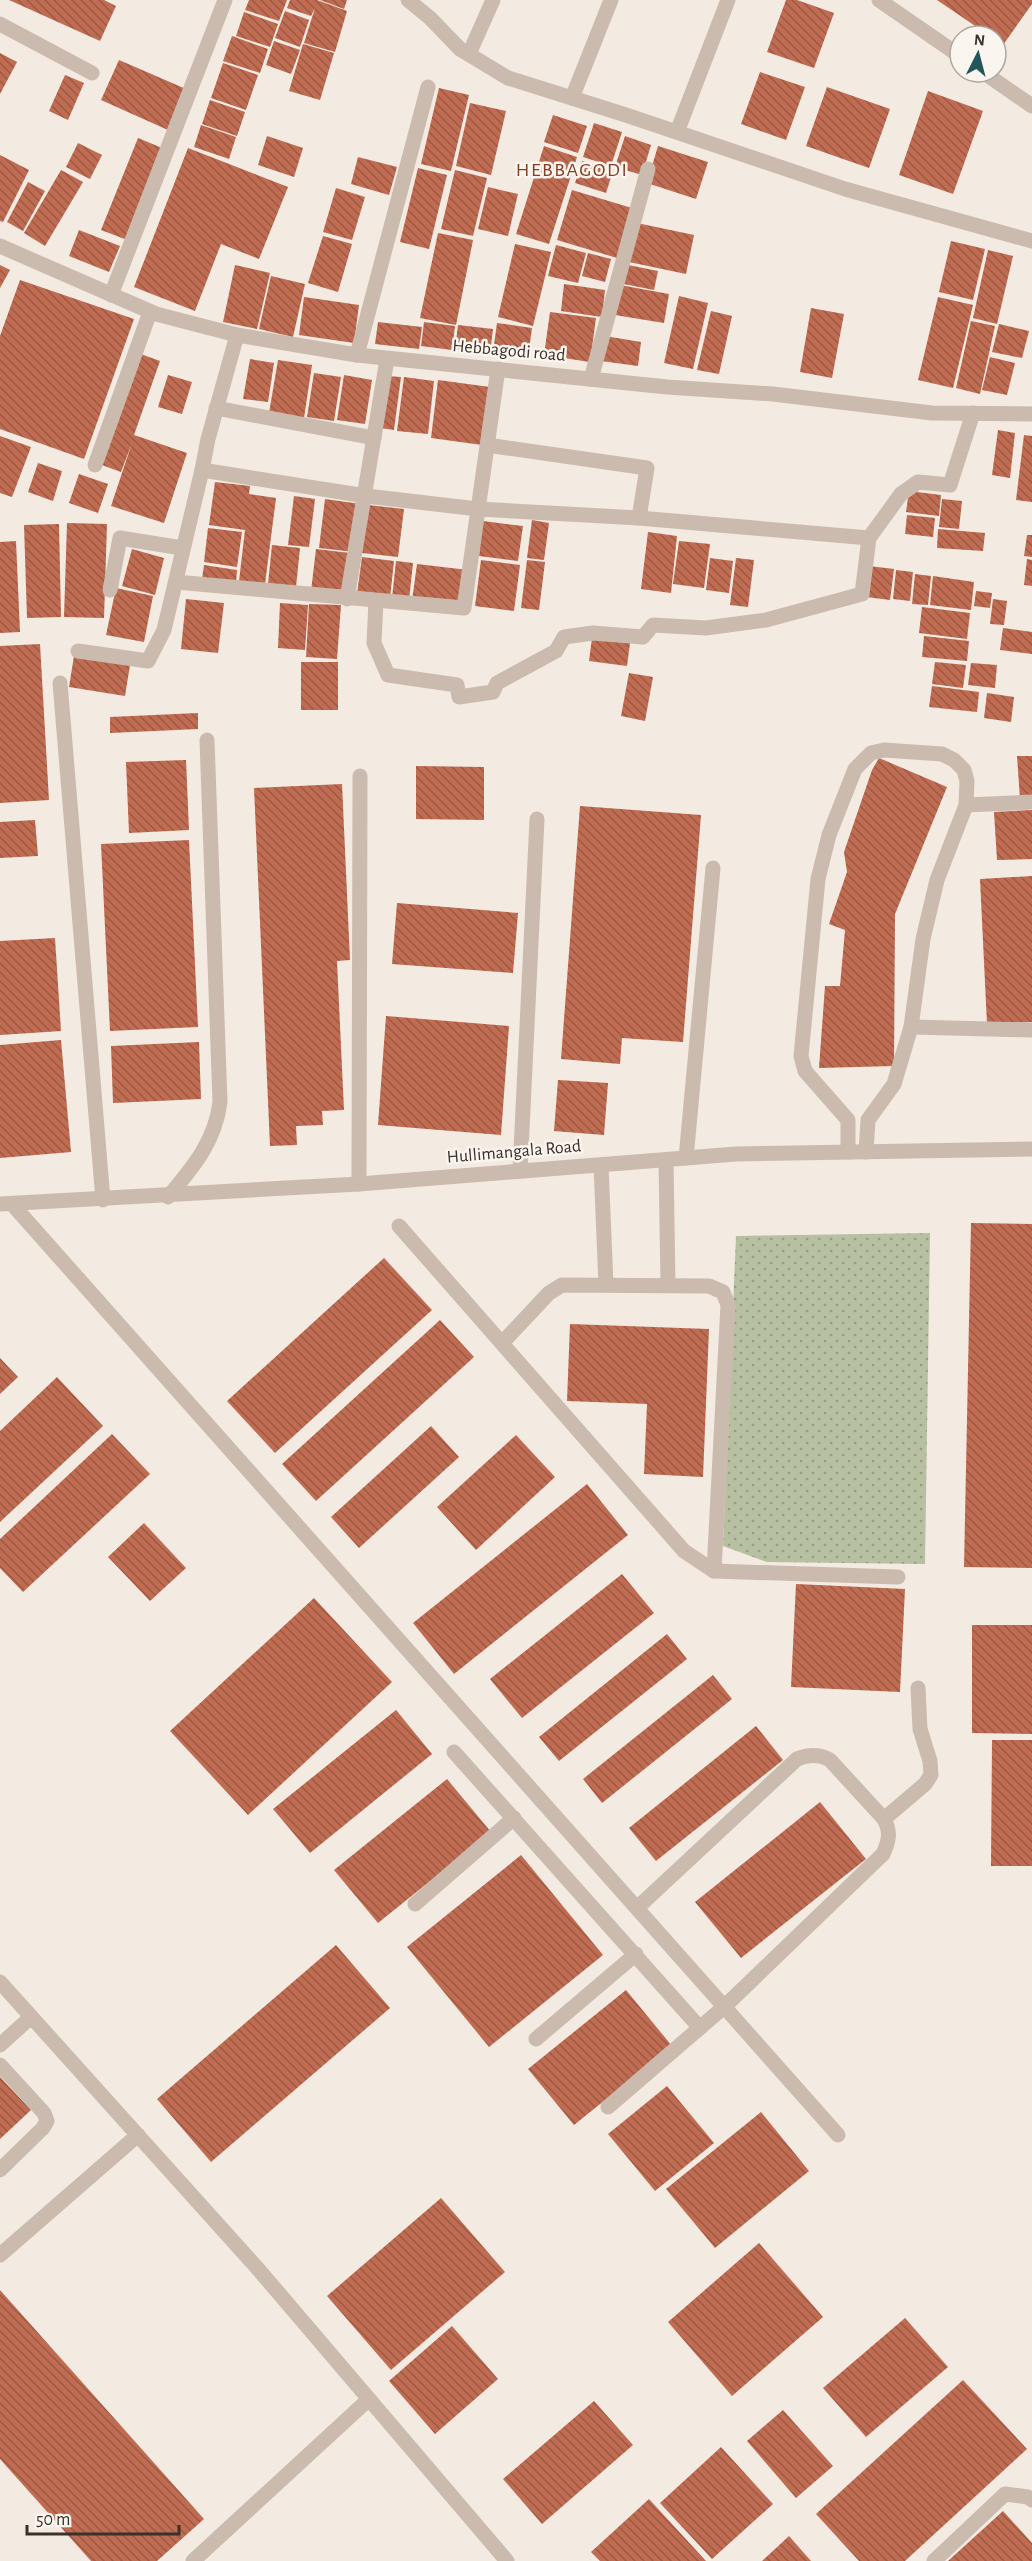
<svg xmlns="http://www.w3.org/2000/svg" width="1032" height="2561" font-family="'Alegreya Sans',sans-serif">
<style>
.grass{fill:url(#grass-dots)}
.building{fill:url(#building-back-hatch)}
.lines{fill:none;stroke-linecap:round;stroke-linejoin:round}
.minor{stroke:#cbbbae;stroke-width:15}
.labels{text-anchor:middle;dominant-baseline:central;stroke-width:5;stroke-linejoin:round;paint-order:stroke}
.street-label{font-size:18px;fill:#3a302c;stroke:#faf5ee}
.neighbourhood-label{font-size:20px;letter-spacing:1.5px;fill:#853e28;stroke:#faf5ee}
</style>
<defs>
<pattern id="grass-dots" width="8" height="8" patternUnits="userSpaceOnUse" patternTransform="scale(1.5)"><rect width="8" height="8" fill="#b7c1a2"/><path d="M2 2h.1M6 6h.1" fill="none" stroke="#969d84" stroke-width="1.8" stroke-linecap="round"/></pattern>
<pattern id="building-back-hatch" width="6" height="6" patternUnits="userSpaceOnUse" patternTransform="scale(1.5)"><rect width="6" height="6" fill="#c06c52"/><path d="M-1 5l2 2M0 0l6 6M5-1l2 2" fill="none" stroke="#9d5944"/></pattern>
</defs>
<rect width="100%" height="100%" fill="#f3eae2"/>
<!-- grass -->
<path class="grass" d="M930 1233 925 1564 767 1562 723 1546 736 1236Z"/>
<!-- building -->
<g class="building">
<path d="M9 0H104L116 6 100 41Z"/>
<path d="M249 0H287L279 21 245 10Z"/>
<path d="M290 0H317L347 11 335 52 304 43 315 8 311 16 287 8Z"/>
<path d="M320 0H347L344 9Z"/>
<path d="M786 0H797L834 13 814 68 767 52Z"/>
<path d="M937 0H1032V4L1003 45 996 40V36H990Z"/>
<path d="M285 11 309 20 300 47 275 38Z"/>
<path d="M244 12 278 24 270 47 236 36Z"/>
<path d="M232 36 268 49 260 73 223 61Z"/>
<path d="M274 41 300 50 291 74 266 65Z"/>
<path d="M303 44 334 53 320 100 289 91Z"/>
<path d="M0 53 17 62 0 94Z"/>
<path d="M119 60 186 89 168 130 101 100Z"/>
<path d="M223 63 258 75 246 110 211 98Z"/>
<path d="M760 72 805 87 786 140 741 124Z"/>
<path d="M65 75 84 83 68 120 49 111Z"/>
<path d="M827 87 890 109 869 168 806 146Z"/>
<path d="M439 88 469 95 451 171 421 164Z"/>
<path d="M928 91 983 111 953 194 899 175Z"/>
<path d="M210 100 245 112 237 136 202 124Z"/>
<path d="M470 103 506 111 491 175 456 166Z"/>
<path d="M553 115 587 126 578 153 544 142Z"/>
<path d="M594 123 622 132 611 166 583 157Z"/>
<path d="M201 125 236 137 229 159 194 147Z"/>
<path d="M267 136 303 148 294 177 258 165Z"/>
<path d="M625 136 651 145 642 175 615 167Z"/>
<path d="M138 138 167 150 130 241 101 230Z"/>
<path d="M78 143 102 155 90 179 66 167Z"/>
<path d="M544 146 577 157 549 244 516 234Z"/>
<path d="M658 146 708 162 696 199 647 183Z"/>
<path d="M188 148 288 187 259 259 221 244 195 311 134 287Z"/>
<path d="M0 155 29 170 3 222 0 221Z"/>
<path d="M358 157 397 167 389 195 351 184Z"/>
<path d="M582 161 613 171 606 193 575 183Z"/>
<path d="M418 168 447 175 429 249 400 242Z"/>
<path d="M61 170 83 182 45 246 24 233Z"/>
<path d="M455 170 487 178 473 236 441 229Z"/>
<path d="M28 182 45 191 23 231 7 222Z"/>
<path d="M488 187 518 194 508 236 478 229Z"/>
<path d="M336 188 365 197 352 240 323 232Z"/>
<path d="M572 190 632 208 617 258 557 240Z"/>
<path d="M637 223 694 235 686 274 629 262Z"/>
<path d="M79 230 120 246 109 272 69 256Z"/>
<path d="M438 233 473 240 456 325 420 318Z"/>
<path d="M323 236 352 244 338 292 308 283Z"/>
<path d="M951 241 985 249 973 300 939 292Z"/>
<path d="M515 244 551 252 533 326 498 317Z"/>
<path d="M556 245 586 253 578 283 548 276Z"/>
<path d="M988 250 1013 256 997 324 973 318Z"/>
<path d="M588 253 611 259 605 282 582 276Z"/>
<path d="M0 265 10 270 0 288Z"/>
<path d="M235 265 270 273 257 329 223 322Z"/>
<path d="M628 265 658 271 654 290 624 284Z"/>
<path d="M271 276 305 284 293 337 259 329Z"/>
<path d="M20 280 134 319 84 459 0 429V336Z"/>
<path d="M564 284 605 290 602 317 561 311Z"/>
<path d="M620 285 669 294 664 323 615 315Z"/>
<path d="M679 296 708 303 693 369 664 363Z"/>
<path d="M304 297 359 305 354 343 299 335Z"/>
<path d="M938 297 973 305 953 388 918 380Z"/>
<path d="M811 308 844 314 832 378 800 372Z"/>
<path d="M711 311 732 316 719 374 697 370Z"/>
<path d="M550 312 596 318 590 362 544 355Z"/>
<path d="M971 321 995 326 980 394 956 388Z"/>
<path d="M378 322 422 327 419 349 375 344Z"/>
<path d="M424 322 455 326 452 350 421 346Z"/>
<path d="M497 323 532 328 528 357 493 352Z"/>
<path d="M999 324 1029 331 1022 358 992 352Z"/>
<path d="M458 325 493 329 490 353 455 349Z"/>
<path d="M605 336 641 342 638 366 601 361Z"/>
<path d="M138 353 160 361 134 435 187 453 164 523 111 506 132 443 121 472 99 464Z"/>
<path d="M990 357 1015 363 1007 395 982 390Z"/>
<path d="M250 359 274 363 268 402 243 399Z"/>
<path d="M278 360 312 365 304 418 269 413Z"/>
<path d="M314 373 341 377 334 421 307 417Z"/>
<path d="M168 375 192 382 182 414 158 407Z"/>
<path d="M344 375 372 380 365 424 337 420Z"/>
<path d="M387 376 401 377 394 430 380 428Z"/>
<path d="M404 377 434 381 428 434 397 431Z"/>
<path d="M438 380 490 387 482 445 431 438Z"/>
<path d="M998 430 1015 433 1010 478 992 475Z"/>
<path d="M1024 435 1032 436V502L1016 500Z"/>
<path d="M0 436 31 447 12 497 0 493Z"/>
<path d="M38 463 62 471 53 501 28 492Z"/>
<path d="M79 474 108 484 98 513 69 503Z"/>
<path d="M215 482 250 486 249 494 276 498 265 584 239 581 245 530 209 525Z"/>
<path d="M909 491 941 495 939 516 906 512Z"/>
<path d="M294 496 315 499 309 547 288 545Z"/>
<path d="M325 499 361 504 355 552 319 548Z"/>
<path d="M942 499 962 501 959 529 939 527Z"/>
<path d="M368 505 404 509 398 557 362 553Z"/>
<path d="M907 515 935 518 933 537 905 534Z"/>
<path d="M532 520 549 523 544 560 527 558Z"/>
<path d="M483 521 523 526 518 561 479 556Z"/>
<path d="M67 523 107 524 104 618 64 617Z"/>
<path d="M59 524 61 617 27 618 24 525Z"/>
<path d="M208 528 242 532 237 567 204 562Z"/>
<path d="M938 529 985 533 983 551 937 548Z"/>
<path d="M648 532 677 536 671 593 641 589Z"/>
<path d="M1027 535H1032V557L1024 556Z"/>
<path d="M16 541 20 632 0 633V542Z"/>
<path d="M679 541 710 544 704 588 673 584Z"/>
<path d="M272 545 300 548 296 587 268 584Z"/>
<path d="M132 549 164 558 155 595 122 586Z"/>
<path d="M316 549 350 553 345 595 311 591Z"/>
<path d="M362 557 394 561 390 598 357 594Z"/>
<path d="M710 558 733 561 729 593 706 590Z"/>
<path d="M736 558 754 560 748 607 730 605Z"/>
<path d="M1027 559 1032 560V586L1024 585Z"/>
<path d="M481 560 520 565 514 611 475 606Z"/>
<path d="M527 560 545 562 539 610 521 608Z"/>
<path d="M396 561 413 563 409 600 392 598Z"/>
<path d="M417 564 468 570 463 607 412 601Z"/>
<path d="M204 565 237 570 236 584 202 579Z"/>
<path d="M869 566 894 569 890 600 866 597Z"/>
<path d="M896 570 913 572 910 601 893 599Z"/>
<path d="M915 574 931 576 928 605 912 604Z"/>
<path d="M933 576 974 582 971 610 930 605Z"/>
<path d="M116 588 153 596 144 642 106 635Z"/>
<path d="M976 591 992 593 990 608 974 606Z"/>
<path d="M186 599 224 603 218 653 181 649Z"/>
<path d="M993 599 1007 601 1004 625 990 624Z"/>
<path d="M280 603 308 605 305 650 278 648Z"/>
<path d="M309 604 341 605 337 659 306 657Z"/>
<path d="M922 607 970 613 967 639 919 633Z"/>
<path d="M1003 628 1032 632V654L1000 650Z"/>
<path d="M924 636 969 641 967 661 922 657Z"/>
<path d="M592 638 630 643 627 666 589 661Z"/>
<path d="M40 644 49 800 0 803V646Z"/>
<path d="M74 656 130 665 125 696 69 687Z"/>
<rect x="301" y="662" width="37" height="48"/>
<path d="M935 662 966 665 963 688 932 684Z"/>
<path d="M971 663 997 665 995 688 968 685Z"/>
<path d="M629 673 653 677 645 721 621 716Z"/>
<path d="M932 686 979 692 977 712 929 707Z"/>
<path d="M987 693 1014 697 1011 722 984 718Z"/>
<path d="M198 713V729L110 733V717Z"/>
<path d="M1017 756H1032V798L1020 799Z"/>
<path d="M879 758 947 787 895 914 894 1066 819 1068 825 986H840L845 930 829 924 847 872 844 852 872 770Z"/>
<path d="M186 760 189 830 129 833 126 762Z"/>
<path d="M416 766 484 767V820L416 819Z"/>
<path d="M342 784 350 960 337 961 344 1110 322 1111 323 1125 296 1126 297 1145 270 1146 254 788Z"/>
<path d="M580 806 701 815 683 1042 622 1038 620 1064 561 1059Z"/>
<path d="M1032 810V859L997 860 994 812Z"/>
<path d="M35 820 38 856 0 858V822Z"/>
<path d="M189 840 198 1027 110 1031 101 844Z"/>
<path d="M1032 876V1022L987 1024 980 879Z"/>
<path d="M397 903 518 913 513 973 392 964Z"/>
<path d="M55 938 61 1031 0 1035V941Z"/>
<path d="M386 1016 509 1026 501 1135 378 1125Z"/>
<path d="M61 1040 71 1152 0 1158V1045Z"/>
<path d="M199 1042 201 1099 113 1103 111 1046Z"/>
<path d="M558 1080 608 1083 604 1135 554 1131Z"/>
<path d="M971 1223 1032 1224V1568L964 1567Z"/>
<path d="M384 1258 432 1310 275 1453 227 1401Z"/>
<path d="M440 1320 474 1357 316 1501 282 1464Z"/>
<path d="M570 1324 709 1329 703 1477 644 1474 647 1404 567 1401Z"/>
<path d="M0 1358 18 1377 0 1394Z"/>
<path d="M57 1377 103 1426 0 1522V1431Z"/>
<path d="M431 1426 459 1457 359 1548 331 1517Z"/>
<path d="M112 1434 150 1474 23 1592 0 1568V1539Z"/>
<path d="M516 1435 555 1477 476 1550 437 1507Z"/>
<path d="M587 1484 628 1535 454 1674 413 1623Z"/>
<path d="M144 1523 186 1568 150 1601 108 1557Z"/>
<path d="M622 1574 654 1613 522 1718 490 1679Z"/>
<path d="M796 1584 905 1589 900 1692 791 1687Z"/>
<path d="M314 1598 392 1682 248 1815 170 1731Z"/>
<path d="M972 1625H1032V1734L972 1733Z"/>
<path d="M667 1634 687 1659 559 1761 539 1737Z"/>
<path d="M713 1675 732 1699 602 1803 583 1779Z"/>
<path d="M396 1710 432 1754 310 1853 273 1809Z"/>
<path d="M756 1726 783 1760 656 1861 629 1828Z"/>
<path d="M992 1740H1032V1866H991Z"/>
<path d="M447 1779 491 1832 378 1923 334 1870Z"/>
<path d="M820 1802 866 1859 741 1958 695 1902Z"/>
<path d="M521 1855 603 1955 489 2047 407 1947Z"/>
<path d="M336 1945 390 2008 211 2162 157 2099Z"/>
<path d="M626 1990 672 2046 574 2125 528 2069Z"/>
<path d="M0 2077 31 2110 0 2139Z"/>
<path d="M667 2086 714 2143 655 2191 608 2134Z"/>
<path d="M761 2112 809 2171 715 2248 666 2189Z"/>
<path d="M441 2198 505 2272 391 2370 327 2296Z"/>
<path d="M759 2243 823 2317 732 2396 668 2322Z"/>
<path d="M0 2290 204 2519 157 2561H91L0 2459Z"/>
<path d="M905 2318 948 2367 866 2437 823 2388Z"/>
<path d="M452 2326 498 2379 435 2434 389 2381Z"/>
<path d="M963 2380 1027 2449 905 2561H859L816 2514Z"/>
<path d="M594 2401 633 2445 542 2524 503 2479Z"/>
<path d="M783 2410 833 2466 796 2498 747 2441Z"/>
<path d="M721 2447 773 2504 712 2559 660 2503Z"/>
<path d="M649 2499 706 2561H600L591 2552Z"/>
<path d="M1003 2511 1032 2543V2561H948Z"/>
<path d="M789 2536 811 2561H762Z"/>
</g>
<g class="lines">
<!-- minor -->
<g class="minor">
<path d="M408 0 430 18 460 49 508 78 626 115 845 189 1032 241"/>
<path d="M879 0 960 56"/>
<path d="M0 24 92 73"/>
<path d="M469 54 493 0"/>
<path d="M983 72 1032 106"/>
<path d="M572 98 611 0"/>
<path d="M677 132 728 0"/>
<path d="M0 246 156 314 237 335 357 355 667 387 773 394 932 413 1032 414"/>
<path d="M111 295 225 0"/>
<path d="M237 335 208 439 202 470 366 496 478 509 639 518 647 468 487 445"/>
<path d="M357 355 428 87"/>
<path d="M591 379 648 169"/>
<path d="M216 408 374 438"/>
<path d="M95 465 150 312"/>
<path d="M639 518 869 538"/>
<path d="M176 582 464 608 498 369"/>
<path d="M110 590 120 538 182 548"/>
<path d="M347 599 387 359"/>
<path d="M376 601 374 643 388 675 457 685 459 697 493 692 497 683 556 651 564 637 593 633 643 637 653 625 706 628 766 620 862 594 869 538 901 494 918 482 950 485 973 413"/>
<path d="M78 651 148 661 164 630 202 470"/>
<path d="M60 683 103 1200"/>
<path d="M966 805 1032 802"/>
<path d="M911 1027 1032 1030"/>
<path d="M848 1152V1120L805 1071 801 1056 818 879 829 835 855 769 871 753 884 750 942 754 954 760 964 770 967 781 966 805 937 880 923 939 911 1027 894 1084 868 1120 866 1152"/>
<path d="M686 1158 713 868"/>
<path d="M666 1160 668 1285"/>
<path d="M601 1165 606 1285"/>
<path d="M520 1171 537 819"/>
<path d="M359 1184 360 776"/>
<path d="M168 1197C193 1167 215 1142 220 1102L207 740"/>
<path d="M0 1204 359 1184 736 1154 1032 1149"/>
<path d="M12 1204 838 2135"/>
<path d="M399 1226 684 1551 714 1571 898 1577"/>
<path d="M503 1342 549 1293 562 1285 709 1286 723 1292 728 1305 714 1571"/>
<path d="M454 1752 700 2028"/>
<path d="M884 1819 925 1784 931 1775 930 1761 920 1729 918 1688"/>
<path d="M415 1904 514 1818"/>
<path d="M0 1982 259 2270 507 2561"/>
<path d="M536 2039 636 1954"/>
<path d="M0 2045 31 2017"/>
<path d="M0 2065 44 2113 47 2121 43 2128 0 2170"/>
<path d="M608 2107 724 2007 883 1854C889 1841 891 1832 884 1819L830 1760C819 1754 809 1754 797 1759L637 1908"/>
<path d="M0 2255 138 2135"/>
<path d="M193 2561 369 2399"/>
<path d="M934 2561 1005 2494 1028 2497 1032 2500"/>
</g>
</g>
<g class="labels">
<!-- street labels -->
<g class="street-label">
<text transform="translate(509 351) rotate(5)">Hebbagodi road</text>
<text transform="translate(514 1152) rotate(-5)">Hullimangala Road</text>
</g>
<!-- neighbourhood labels -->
<g class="neighbourhood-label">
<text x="572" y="170">HEBBAGODI</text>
</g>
</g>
<!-- north arrow -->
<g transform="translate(978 54) rotate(6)"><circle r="28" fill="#faf5ee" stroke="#ada6a0" stroke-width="1.5"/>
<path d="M0-4.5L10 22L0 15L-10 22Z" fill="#23565a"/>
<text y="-9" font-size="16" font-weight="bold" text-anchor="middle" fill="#3a302c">N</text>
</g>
<!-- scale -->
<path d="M27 2525v9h152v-9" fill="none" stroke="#3a302c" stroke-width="3"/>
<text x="36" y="2525" font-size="18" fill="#3a302c" stroke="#faf5ee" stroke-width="4.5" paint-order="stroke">50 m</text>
</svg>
